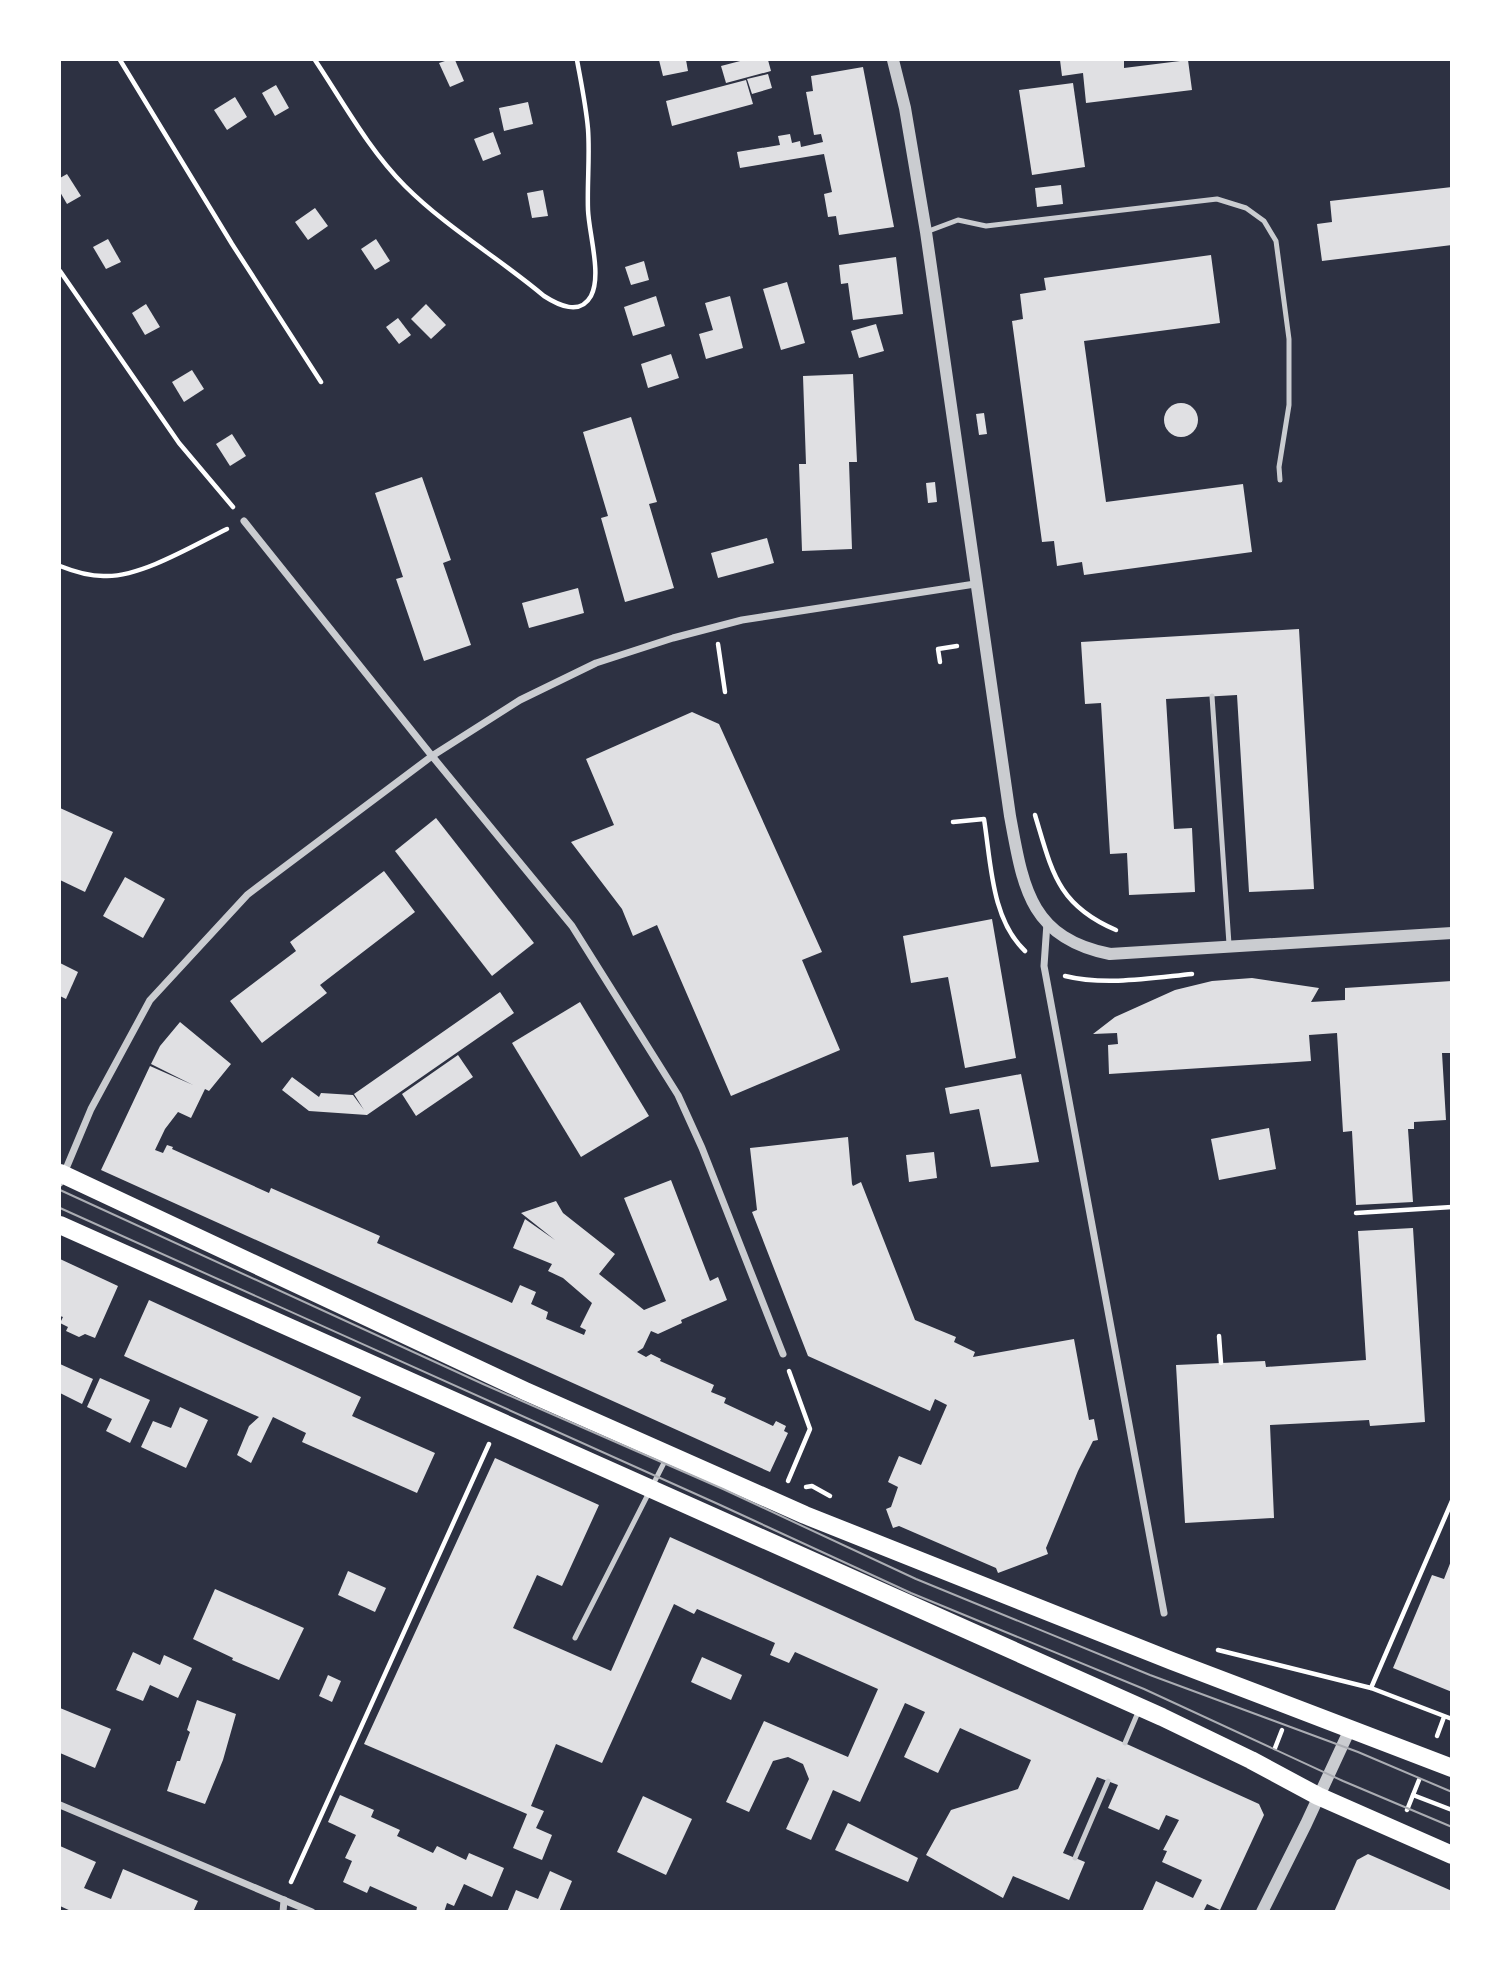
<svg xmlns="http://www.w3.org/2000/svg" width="1511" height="1971" font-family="'Nunito Sans',sans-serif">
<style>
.building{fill:#e0e0e3}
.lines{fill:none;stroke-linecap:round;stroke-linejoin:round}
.path{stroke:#fff;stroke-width:4.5}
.service{stroke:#caccd0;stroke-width:5}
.minor{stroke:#caccd0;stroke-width:7}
.tertiary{stroke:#caccd0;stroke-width:12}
.primary{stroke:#fff;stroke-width:18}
.tram{stroke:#abadb3;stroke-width:2}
</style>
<rect width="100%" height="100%" fill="#2d3142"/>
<!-- building -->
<g class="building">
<path d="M448 60H455L464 81 450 87 439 63Z"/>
<path d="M659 60H686L688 71 663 76Z"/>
<path d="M744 60H768L771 71 726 83 721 66Z"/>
<path d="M1060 60H1124V68L1188 60 1192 90 1086 103 1083 73 1062 76Z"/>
<path d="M863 67 894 227 839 235 836 216 828 217 824 194 832 192 824 154 740 168 737 152 780 145 778 136 790 134 792 143 800 141 801 147 823 142 821 134 814 135 806 92 813 91 811 76Z"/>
<path d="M768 74 772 88 752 94 747 79Z"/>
<path d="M746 80 753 104 672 126 666 101Z"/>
<path d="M1073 83 1085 167 1032 175 1019 90Z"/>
<path d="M276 85 289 108 275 116 262 93Z"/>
<path d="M235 97 247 117 227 130 214 110Z"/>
<path d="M528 102 533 124 504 131 499 108Z"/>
<path d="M493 132 501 154 483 161 474 139Z"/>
<path d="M67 174 81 196 67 204 60 192V178Z"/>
<path d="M1061 185 1063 204 1037 207 1035 188Z"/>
<path d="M1452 187V245L1322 261 1317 224 1332 222 1330 201Z"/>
<path d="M543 190 548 216 532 218 527 193Z"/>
<path d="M315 208 328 226 308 240 295 222Z"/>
<path d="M108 239 121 262 106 269 93 247Z"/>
<path d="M376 239 390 261 375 270 361 249Z"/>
<path d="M1211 255 1220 323 1084 341 1106 502 1243 484 1252 552 1084 575 1082 562 1057 566 1054 541 1042 542 1012 321 1023 319 1020 294 1046 290 1044 278Z"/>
<path d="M896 257 903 314 853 320 848 283 841 284 839 265Z"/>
<path d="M644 261 649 280 631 285 625 267Z"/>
<path d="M787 282 805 343 781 350 763 289Z"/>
<path d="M656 296 665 326 633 336 624 307Z"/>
<path d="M730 296 743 348 706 359 699 334 713 330 705 303Z"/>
<path d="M146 304 160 327 145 335 132 313Z"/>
<path d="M426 304 446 325 431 339 411 319Z"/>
<path d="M398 318 411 335 399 344 386 327Z"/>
<path d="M876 324 884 351 859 358 851 331Z"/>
<path d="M671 354 679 378 648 388 641 364Z"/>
<path d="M192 370 204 389 184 402 172 382Z"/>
<path d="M853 374 857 462H849L852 549 802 551 799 464H806L803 376Z"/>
<circle cx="1181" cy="420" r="17"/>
<path d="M984 413 987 434 979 435 976 414Z"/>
<path d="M631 417 657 502 649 504 674 588 625 602 601 518 608 516 583 432Z"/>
<path d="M232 434 246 456 230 466 216 444Z"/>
<path d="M422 477 451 560 443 563 471 645 424 661 396 579 403 577 375 493Z"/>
<path d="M935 482 937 502 928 503 926 483Z"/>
<path d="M767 538 774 563 718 578 711 553Z"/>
<path d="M578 588 584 613 529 628 522 603Z"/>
<path d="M1299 629 1314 889 1249 892 1237 695 1166 699 1174 829 1192 828 1195 892 1129 895 1127 853 1110 854 1101 703 1085 704 1081 642Z"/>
<path d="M692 712 719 724 822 952 802 960 840 1050 731 1096 657 925 633 936 622 909 571 842 614 825 586 759Z"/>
<path d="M60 808 113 832 85 892 60 880Z"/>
<path d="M436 818 534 943 492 976 395 851Z"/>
<path d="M384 871 415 912 320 985 327 993 262 1043 230 1001 296 951 290 942Z"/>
<path d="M125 877 165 899 143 938 103 916Z"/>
<path d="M992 919 1016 1058 965 1068 948 977 911 983 903 936Z"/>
<path d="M60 963 78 972 66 999 60 996Z"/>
<path d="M1252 978 1319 988 1311 1002 1345 1000V988L1452 981V1053H1442L1446 1120 1414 1122V1129H1408L1413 1202 1356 1205 1352 1131 1343 1132 1337 1033 1309 1035 1311 1061 1109 1074 1108 1045 1118 1044 1117 1033 1093 1034 1115 1017 1175 990 1212 981Z"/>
<path d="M500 992 514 1013 367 1115 309 1111 282 1090 292 1077 319 1097 321 1093 353 1095 364 1110 354 1094Z"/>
<path d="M580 1002 649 1116 581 1157 512 1043Z"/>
<path d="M180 1022 231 1064 209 1091 205 1089 191 1118 178 1112 165 1129 155 1150 163 1153 167 1145 173 1147 172 1149 269 1193 271 1188 380 1236 377 1243 512 1303 520 1285 536 1292 531 1304 548 1312 546 1319 584 1335 586 1330 580 1327 592 1303 563 1278 548 1271 552 1264 513 1248 525 1219 555 1240 521 1213 556 1201 563 1213 615 1254 599 1274 644 1310 666 1301 624 1198 671 1180 710 1281 718 1277 727 1300 681 1320 682 1323 658 1334 651 1331 643 1348 637 1352 646 1357 651 1354 661 1359 660 1361 714 1385 711 1392 726 1398 724 1403 773 1426 776 1421 786 1426 784 1431 788 1433 770 1472 101 1170 150 1066 193 1085 151 1064 160 1046Z"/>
<path d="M458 1055 473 1077 416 1116 402 1094Z"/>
<path d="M1021 1074 1039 1162 991 1167 979 1109 950 1114 945 1088Z"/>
<path d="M1269 1128 1276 1169 1219 1180 1211 1139Z"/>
<path d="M848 1137 852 1184 853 1186 861 1182 915 1320 956 1337 954 1342 975 1352 973 1357 1074 1339 1089 1420 1094 1419 1098 1440 1093 1441 1078 1471 1046 1548 1048 1554 998 1573 996 1568 899 1526 893 1528 886 1509 891 1507 898 1487 888 1482 899 1456 921 1465 947 1405 935 1399 930 1411 808 1356 752 1212 757 1210 750 1148Z"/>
<path d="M934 1152 937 1178 909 1182 906 1155Z"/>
<path d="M1413 1228 1425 1422 1370 1426 1369 1420 1270 1425 1274 1518 1185 1523 1176 1365 1265 1361 1266 1367 1366 1360 1358 1231Z"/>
<path d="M60 1259 118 1286 95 1338 85 1334 79 1337 66 1331 68 1327 60 1323 63 1317 60 1316Z"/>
<path d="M149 1300 361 1397 352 1416 435 1453 417 1493 302 1442 306 1433 273 1417 251 1463 237 1455 249 1426 259 1417 124 1356Z"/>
<path d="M60 1364 93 1379 82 1404 60 1393Z"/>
<path d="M100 1378 150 1400 130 1443 106 1431 112 1419 87 1407Z"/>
<path d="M180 1407 208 1420 186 1468 141 1447 153 1421 171 1428Z"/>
<path d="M495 1458 599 1505 562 1586 537 1575 513 1628 611 1671 670 1537 1259 1804 1264 1815 1220 1910 1207 1904 1203 1912H1142L1156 1881 1193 1898 1202 1880 1162 1862 1167 1851 1163 1850 1179 1820 1166 1815 1159 1830 1108 1808 1118 1785 1097 1777 1063 1853 1085 1862 1069 1900 1013 1876 1003 1898 926 1855 951 1810 1018 1789 1031 1760 960 1728 938 1773 904 1757 925 1712 905 1703 860 1802 833 1790 811 1840 786 1829 809 1779 803 1764 788 1757 773 1761 749 1812 726 1802 764 1721 848 1757 878 1689 795 1652 789 1663 770 1655 775 1643 697 1609 694 1614 674 1604 602 1763 556 1744 531 1806 544 1811 536 1828 552 1835 542 1860 513 1848 527 1814 364 1744Z"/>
<path d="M1451 1561H1452V1692L1393 1668 1432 1575 1444 1579Z"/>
<path d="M348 1571 386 1588 375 1612 338 1595Z"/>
<path d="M215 1589 304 1628 279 1680 232 1660 233 1658 193 1639Z"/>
<path d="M133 1652 160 1665 164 1655 192 1668 178 1698 150 1685 143 1701 116 1690Z"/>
<path d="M702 1657 742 1675 731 1700 691 1682Z"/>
<path d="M328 1675 341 1681 332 1702 319 1696Z"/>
<path d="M197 1700 236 1714 223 1760 205 1804 167 1791 177 1761H180L185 1746 190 1732 187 1730Z"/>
<path d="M60 1708 111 1729 95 1768 60 1753Z"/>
<path d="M340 1795 374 1810 371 1817 400 1830 397 1836 433 1853 437 1846 466 1860 469 1853 504 1868 492 1897 464 1884 454 1906 447 1903 444 1912H416L417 1907 370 1886 367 1893 343 1882 352 1861 345 1858 356 1835 328 1822Z"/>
<path d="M643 1796 692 1819 666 1875 617 1852Z"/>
<path d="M848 1823 918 1858 908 1882 835 1850Z"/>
<path d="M60 1846 96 1862 84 1888 111 1899 123 1869 198 1901 193 1912H73L60 1906Z"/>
<path d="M1368 1854 1452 1891V1912H1334L1357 1860Z"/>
<path d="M550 1871 572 1881 559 1912H507L516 1890 538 1899Z"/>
</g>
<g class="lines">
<!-- path -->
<g class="path">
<path d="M120 60 232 244 321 382"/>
<path d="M315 60C343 102 369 150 405 186 447 228 499 258 544 296 558 305 580 316 591 296 602 275 589 234 588 210 587 183 590 156 588 129 586 106 581 82 577 60"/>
<path d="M60 271 179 443 233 507"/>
<path d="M60 566C75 572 90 577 107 576 143 576 194 545 227 529"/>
<path d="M718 644 725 692"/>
<path d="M940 662 938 649 957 646"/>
<path d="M1035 815C1052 871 1057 905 1116 930"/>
<path d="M953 822 984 819C991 862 991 919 1025 951"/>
<path d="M1065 976C1105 986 1152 978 1192 974"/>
<path d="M1356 1213 1452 1207"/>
<path d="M1219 1336 1221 1363"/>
<path d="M788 1481 810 1429 789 1371"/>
<path d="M806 1487 812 1486 830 1496"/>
<path d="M1218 1650 1371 1688 1452 1719"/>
<path d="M1371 1688 1452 1501"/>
<path d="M1437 1736 1444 1717"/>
<path d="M1275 1748 1282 1730"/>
<path d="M1413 1795 1452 1810"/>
<path d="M1407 1810 1419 1780"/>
<path d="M291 1882 489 1444"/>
</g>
<!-- service -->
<g class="service">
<path d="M926 232 958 220 986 226 1217 199 1246 208 1264 221 1276 241 1289 339V405L1279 467 1280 480"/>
<path d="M1212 696 1229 944"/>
<path d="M575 1638 667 1457"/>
<path d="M1125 1743 1139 1710"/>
<path d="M1075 1858 1108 1781"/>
</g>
<!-- minor -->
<g class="minor">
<path d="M244 521 432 756 572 926 678 1095 702 1148 783 1354"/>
<path d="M1047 923 1044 966 1164 1613"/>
<path d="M60 1183 91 1109 150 1000 247 895 432 756 520 700 596 663 673 638 742 620 975 584"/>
<path d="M60 1805 312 1912"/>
<path d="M283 1912 284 1900"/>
</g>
<!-- tertiary -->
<g class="tertiary">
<path d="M893 60 905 108 926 232 1010 816C1023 886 1029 938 1110 954L1452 933"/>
<path d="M1262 1912 1306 1824 1350 1729"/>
</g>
<!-- primary -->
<g class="primary">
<path d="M60 1173 525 1391 805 1515 1172 1661 1452 1768"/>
<path d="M60 1225 1162 1717 1251 1760 1318 1796 1452 1855"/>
</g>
<!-- tram -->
<g class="tram">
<path d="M60 1190 483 1384 723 1489 916 1579 1150 1675 1358 1752 1452 1792"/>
<path d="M60 1208 718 1504 911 1593 1144 1689 1343 1781 1452 1827"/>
</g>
</g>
<!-- border -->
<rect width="1511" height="1971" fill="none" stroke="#ffffff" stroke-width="122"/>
</svg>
